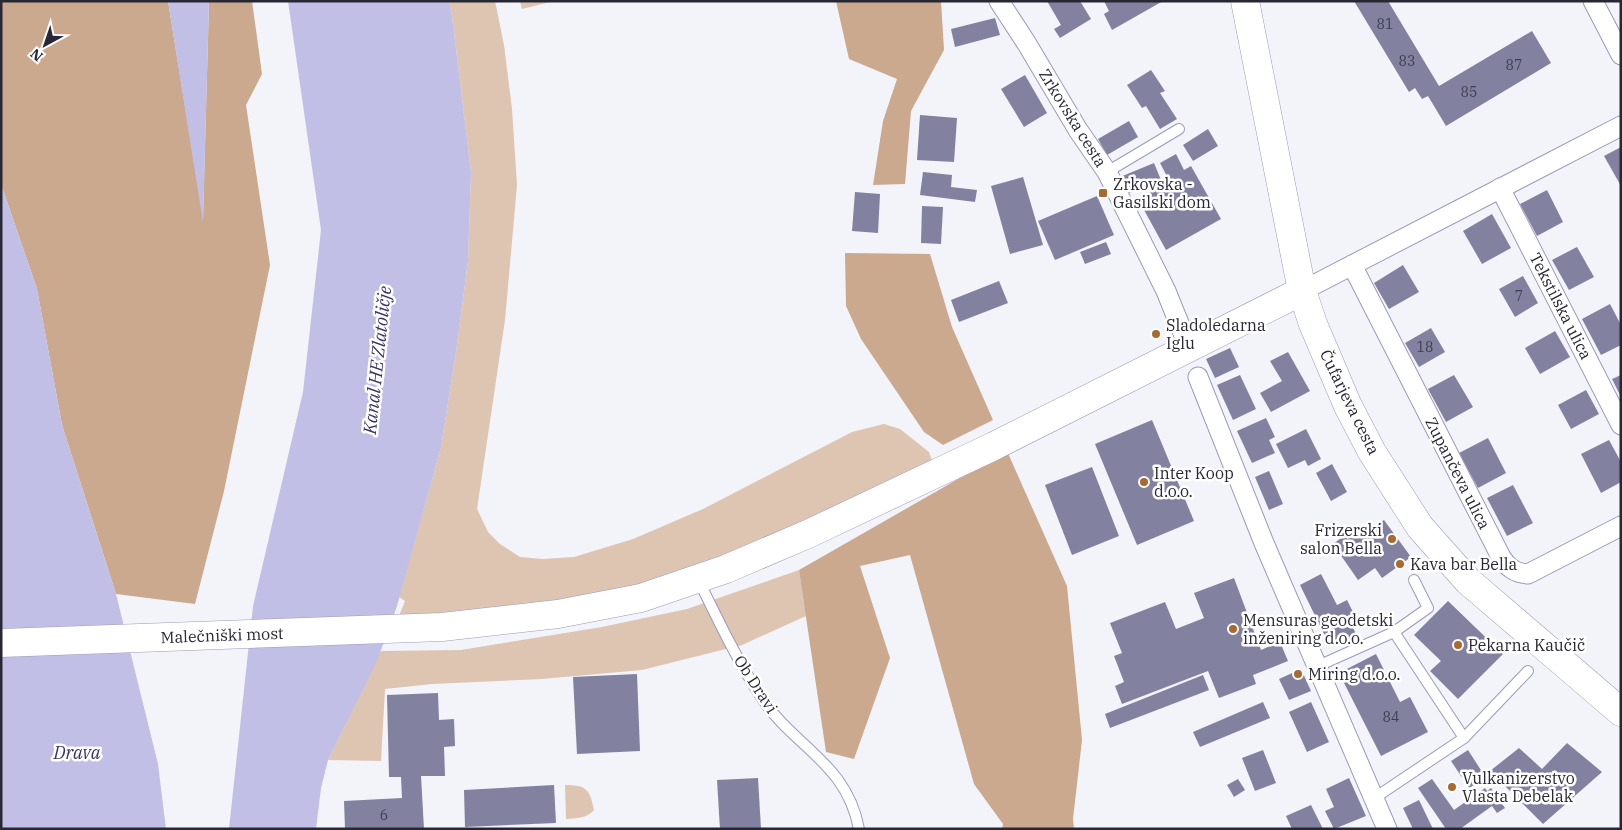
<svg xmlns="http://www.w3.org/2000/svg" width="1622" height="830" font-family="'IBM Plex Serif',serif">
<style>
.green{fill:#ddc5b2}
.forest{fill:#cba98e}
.water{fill:#c2bfe6}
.building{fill:#8381a0}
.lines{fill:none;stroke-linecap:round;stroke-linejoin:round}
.lane-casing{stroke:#9c9aba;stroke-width:12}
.street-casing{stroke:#9c9aba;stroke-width:21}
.secondary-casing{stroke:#9c9aba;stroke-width:29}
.lane{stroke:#fff;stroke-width:10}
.street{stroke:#fff;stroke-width:19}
.secondary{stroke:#fff;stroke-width:28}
.poi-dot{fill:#a86a30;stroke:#fff;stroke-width:2}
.labels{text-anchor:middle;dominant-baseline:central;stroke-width:5;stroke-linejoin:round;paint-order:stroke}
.number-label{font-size:14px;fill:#3f3e4f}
.street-label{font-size:16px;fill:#282734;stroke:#fff}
.poi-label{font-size:16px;fill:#282734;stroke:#fff;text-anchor:start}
.water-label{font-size:18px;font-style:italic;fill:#3a3264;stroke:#fff}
</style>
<rect width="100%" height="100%" fill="#f3f3fa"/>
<!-- green -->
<g class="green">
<path d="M449 1H495L504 45 512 109 517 185 505 320 477 509 488 532 500 544 520 557 542 559 574 557 633 539 703 509 852 432 884 424 900 429 929 452 933 463C835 508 738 561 634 590 557 612 476 613 397 621L405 601 399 597 441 447 456 352 468 261 471 172 452 16Z"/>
<path d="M520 1H554L522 9Z"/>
<path d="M799 570 806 616 742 645 642 670 542 679 432 684 385 689 381 761 328 760 381 651 461 650 602 627 687 609Z"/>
<path d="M565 785C586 785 590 789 594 810 586 819 577 818 566 819Z"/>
</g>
<!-- forest -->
<g class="forest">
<path d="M1 1H168L203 218 209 1H252L262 74 246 105 270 265 224 491 195 604 116 594 62 425 37 289 1 184Z"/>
<path d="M836 1H941L944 50 911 111 905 184 873 185 883 121 897 79 849 59Z"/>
<path d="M845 253 930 254 952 327 993 420 943 445 924 432 861 339 846 306Z"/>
<path d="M1007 451 1067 586 1082 740 1073 819 1074 829H1002L1003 824 974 784 910 555 860 566 890 658 854 759 826 752 799 570Z"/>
</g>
<!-- water -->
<g class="water">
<path d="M168 1H209L203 222Z"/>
<path d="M288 1H449L452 16 471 172 468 261 456 352 441 447 397 606 377 661 328 760 321 788 316 829H229L253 606 303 392 321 230Z"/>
<path d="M1 184 37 289 62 425 116 594 158 764 166 829H1Z"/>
</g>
<!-- building -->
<g class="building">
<path d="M1047 1H1080L1091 19 1060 38 1054 29 1061 25Z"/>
<path d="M1104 1H1163L1112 30 1104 14 1109 11Z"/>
<path d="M1354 1H1388L1439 86 1532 31 1551 63 1446 126 1428 96 1422 99 1415 88 1409 92Z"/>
<path d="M995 18 1000 35 955 47 951 29Z"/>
<path d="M1151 70 1165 91 1160 93 1177 119 1160 129 1146 106 1142 108 1127 85Z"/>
<path d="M1025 75 1047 113 1024 127 1001 89Z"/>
<path d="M920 115 957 118 954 162 917 160Z"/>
<path d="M1129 121 1138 137 1107 155 1098 139Z"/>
<path d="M1208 129 1218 146 1193 161 1183 145Z"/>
<path d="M1621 147V186L1604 156Z"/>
<path d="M1176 154 1184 170 1191 166 1221 219 1166 250 1138 199 1170 182 1160 163Z"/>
<path d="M1154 163 1161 180 1127 194 1120 177Z"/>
<path d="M923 172 952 175 951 187 977 190 975 202 920 195Z"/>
<path d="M1023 177 1043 245 1010 254 991 186Z"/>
<path d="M1547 190 1563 222 1537 236 1520 204Z"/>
<path d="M855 192 880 194 878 233 852 231Z"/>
<path d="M1097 196 1114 235 1055 260 1038 221Z"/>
<path d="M922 206 943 207 941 244 921 243Z"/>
<path d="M1492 214 1511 248 1482 264 1463 231Z"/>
<path d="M1106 242 1111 254 1085 264 1080 252Z"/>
<path d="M1577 247 1594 277 1569 290 1552 260Z"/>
<path d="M1403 265 1419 292 1389 309 1374 283Z"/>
<path d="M1523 276 1538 303 1515 317 1499 289Z"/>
<path d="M999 281 1008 303 959 322 951 300Z"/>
<path d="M1610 304 1621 325V345L1601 355 1582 319Z"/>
<path d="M1431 328 1445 352 1419 367 1405 343Z"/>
<path d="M1555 331 1570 357 1540 374 1525 348Z"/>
<path d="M1230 348 1239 367 1215 378 1206 359Z"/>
<path d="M1288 352 1310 391 1271 412 1260 393 1282 381 1270 361Z"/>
<path d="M1240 375 1256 409 1233 420 1217 385Z"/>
<path d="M1454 375 1473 407 1446 422 1428 389Z"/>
<path d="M1621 375V397L1612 379Z"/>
<path d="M1586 390 1599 414 1571 429 1558 405Z"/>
<path d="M1266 418 1275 437 1269 440 1275 453 1252 463 1237 431Z"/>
<path d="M1152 420 1194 521 1137 545 1095 444Z"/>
<path d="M1306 429 1321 459 1308 466 1305 460 1288 468 1276 444Z"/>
<path d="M1488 438 1506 473 1478 488 1459 453Z"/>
<path d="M1609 440 1621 462V482L1601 493 1581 454Z"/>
<path d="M1332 464 1347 492 1331 501 1316 473Z"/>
<path d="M1092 467 1119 536 1072 555 1045 485Z"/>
<path d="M1269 471 1283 504 1269 510 1255 477Z"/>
<path d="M1513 485 1533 523 1507 536 1487 498Z"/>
<path d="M1384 520 1411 557 1382 578 1375 568 1358 580 1333 544 1355 528 1361 537Z"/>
<path d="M1321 574 1337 605 1347 600 1356 618 1350 621 1356 634 1335 645 1329 633 1325 636 1300 585Z"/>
<path d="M1234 578 1261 650 1280 642 1288 661 1253 675 1256 684 1219 698 1208 671 1122 704 1115 686 1124 682 1114 656 1122 653 1110 623 1165 602 1176 629 1204 618 1194 593Z"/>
<path d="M1448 601 1503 654 1458 699 1430 671 1441 661 1414 635Z"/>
<path d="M1376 654 1400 702 1410 697 1428 732 1381 756 1339 673Z"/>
<path d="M1301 669 1311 691 1289 700 1279 679Z"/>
<path d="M637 674 640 751 577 754 573 677Z"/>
<path d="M1203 675 1209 690 1110 728 1105 714Z"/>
<path d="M438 693 439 720 454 719 455 746 444 747 445 776H421L424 829H345L344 801 402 798 401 777H389L387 695Z"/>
<path d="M1263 702 1270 718 1200 747 1193 732Z"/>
<path d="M1311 702 1329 742 1307 752 1289 712Z"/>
<path d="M1567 743 1602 772 1543 824 1490 771 1519 748 1542 769Z"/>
<path d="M1263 750 1276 783 1255 791 1242 758Z"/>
<path d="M1468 750 1486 778 1469 788 1451 761Z"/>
<path d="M758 778 761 829H720L717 780Z"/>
<path d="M1349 778 1366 816 1334 829 1325 811 1334 807 1326 789Z"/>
<path d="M1238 779 1245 790 1234 797 1227 785Z"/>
<path d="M1432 779 1454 810 1485 788 1487 791 1491 788 1505 808 1497 813 1492 806 1460 829H1446L1418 788Z"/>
<path d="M554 785 556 823 465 827 464 790Z"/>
<path d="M1419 800 1433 829H1413L1403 808Z"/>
<path d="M1311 805 1323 829H1292L1286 816Z"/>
</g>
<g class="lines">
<defs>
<g id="lane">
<path d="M1107 172 1179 129"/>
<path d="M698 579C718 620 738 662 763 700 796 748 847 764 859 829"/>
<path d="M1394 632 1428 608 1414 580"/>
<path d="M1318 666 1394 632 1464 738 1373 799"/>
<path d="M1464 738 1528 671"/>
</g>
<g id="street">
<path d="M999 1 1027 44 1078 130 1107 172 1166 291 1189 348"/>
<path d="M1593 1 1621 55"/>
<path d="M1500 188 1621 425"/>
<path d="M1352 265 1501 557C1508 568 1515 573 1528 574L1621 526"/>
<path d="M1302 291 1621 126"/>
<path d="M1198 377 1264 543 1387 829"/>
</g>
<g id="secondary">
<path d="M1245 1 1302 291 1313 324 1348 406 1372 452 1420 527 1468 581 1621 712"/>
<path d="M1 643 442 627 558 614 641 598 726 569 808 534 994 446 1302 291"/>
</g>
</defs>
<!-- lane casing -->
<use href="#lane" class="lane-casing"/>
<!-- street casing -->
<use href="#street" class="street-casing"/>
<!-- secondary casing -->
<use href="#secondary" class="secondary-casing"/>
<!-- lane -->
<use href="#lane" class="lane"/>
<!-- street -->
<use href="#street" class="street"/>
<!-- secondary -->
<use href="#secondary" class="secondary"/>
</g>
<!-- markers -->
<g class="poi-dot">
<rect x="1098" y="188" width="10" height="10" rx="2.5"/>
<circle cx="1156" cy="334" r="5"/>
<circle cx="1144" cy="482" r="5"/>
<circle cx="1392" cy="539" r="5"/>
<circle cx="1400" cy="564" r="5"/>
<circle cx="1233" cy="629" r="5"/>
<circle cx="1458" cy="645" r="5"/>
<circle cx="1298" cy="674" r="5"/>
<circle cx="1452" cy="787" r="5"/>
</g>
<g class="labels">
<!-- number labels -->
<g class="number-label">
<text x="1385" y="24">81</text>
<text x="1407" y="61">83</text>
<text x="1514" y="65">87</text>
<text x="1469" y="92">85</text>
<text x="1519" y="296">7</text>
<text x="1425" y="347">18</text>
<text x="1391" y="717">84</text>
<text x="384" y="815">6</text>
</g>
<!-- street labels -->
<g class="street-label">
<text transform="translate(1073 118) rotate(58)">Zrkovska cesta</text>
<text transform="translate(1561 306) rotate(63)">Tekstilska ulica</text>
<text transform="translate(1350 402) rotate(64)">Čufarjeva cesta</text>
<text transform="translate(1458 473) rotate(63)">Zupančeva ulica</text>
<text transform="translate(222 635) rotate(-2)">Malečniški most</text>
<text transform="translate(756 684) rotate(57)">Ob Dravi</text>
</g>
<!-- poi labels -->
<g class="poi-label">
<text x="1113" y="184">Zrkovska -<tspan x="1113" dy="18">Gasilski dom</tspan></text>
<text x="1166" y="325">Sladoledarna<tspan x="1166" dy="18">Iglu</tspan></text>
<text x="1154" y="473">Inter Koop<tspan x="1154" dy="18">d.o.o.</tspan></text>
<text x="1382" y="530" text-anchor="end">Frizerski<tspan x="1382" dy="18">salon Bella</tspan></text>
<text x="1410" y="564">Kava bar Bella</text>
<text x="1243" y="620">Mensuras geodetski<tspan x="1243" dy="18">inženiring d.o.o.</tspan></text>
<text x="1468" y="645">Pekarna Kaučič</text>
<text x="1308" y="674">Miring d.o.o.</text>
<text x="1462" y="778">Vulkanizerstvo<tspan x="1462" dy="18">Vlasta Debelak</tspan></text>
</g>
<!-- water labels -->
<g class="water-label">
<text transform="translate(377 360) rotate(-84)">Kanal HE Zlatoličje</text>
<text x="77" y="752">Drava</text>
</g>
</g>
<!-- border -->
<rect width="1622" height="830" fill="none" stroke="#282734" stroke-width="5"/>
<!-- north arrow -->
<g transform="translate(45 45) rotate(220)" stroke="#ffffff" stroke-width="4" paint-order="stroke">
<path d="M0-4L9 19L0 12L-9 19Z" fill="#282734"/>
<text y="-8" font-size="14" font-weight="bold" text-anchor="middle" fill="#282734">N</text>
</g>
</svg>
